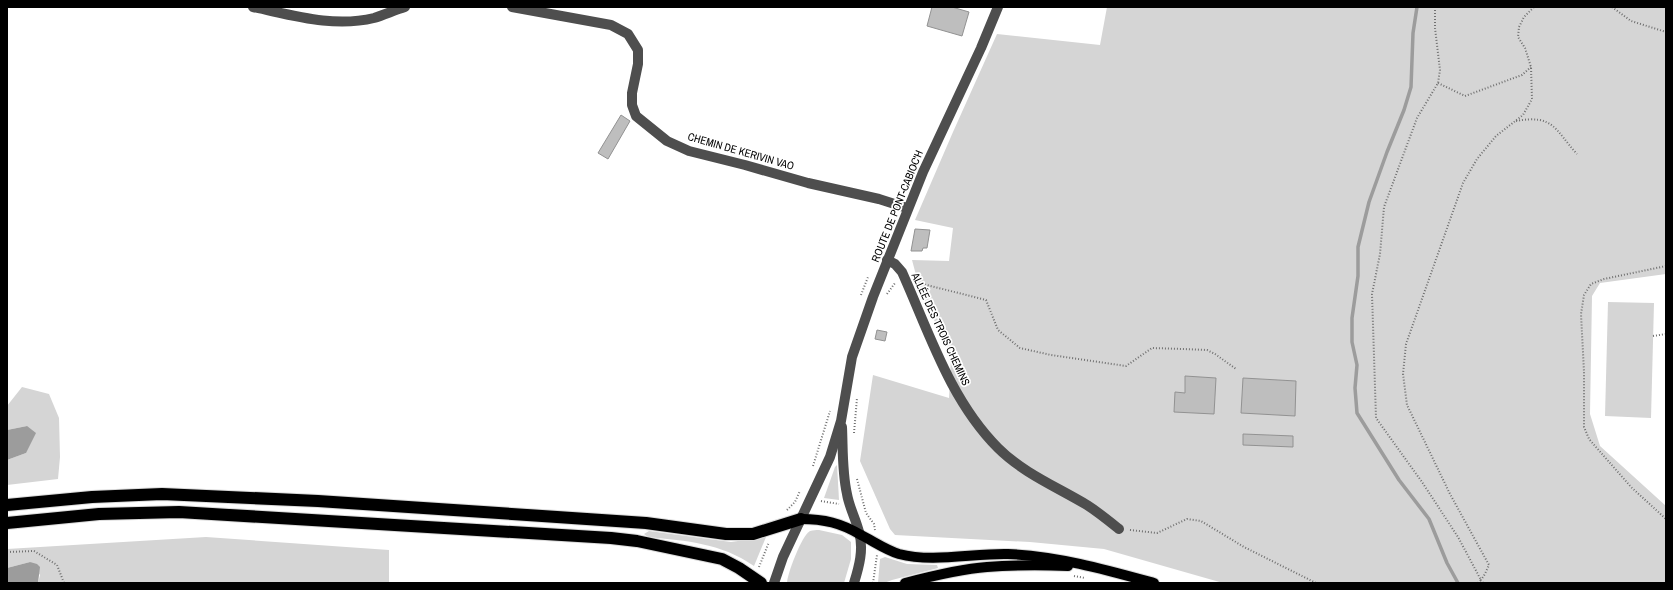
<svg xmlns="http://www.w3.org/2000/svg" width="1673" height="590" font-family="'Archivo Narrow',sans-serif">
<style>
.green{fill:#d5d5d5}
.water{fill:#9c9c9c}
.lines{fill:none;stroke-linecap:round;stroke-linejoin:round}
.stream{stroke:#9c9c9c;stroke-width:3.5}
.building{fill:#bebebe;stroke:#929292}
.major-casing{stroke:#dbdbdb;stroke-width:12}
.highway-casing{stroke:#dbdbdb;stroke-width:14}
.path{stroke:#707070;stroke-width:2;stroke-dasharray:1 2;stroke-linecap:butt}
.minor{stroke:#4e4e4e;stroke-width:10}
.major{stroke:#000;stroke-width:10}
.highway{stroke:#000;stroke-width:12}
.labels{text-anchor:middle;dominant-baseline:central;stroke-width:3.5;stroke-linejoin:round;paint-order:stroke}
.street-label{font-size:11px;fill:#000;stroke:#fff}
</style>
<rect width="100%" height="100%" fill="#fff"/>
<!-- green -->
<g class="green">
<path d="M1107 7H1666V274L1600 283 1592 296 1590 414 1600 446 1666 506V583H1223L1104 549 1030 542 895 535 890 529 860 461 873 375 949 398 951 356 920 290 912 260 949 261 953 228 915 220 953 132 997 34 1100 45Z"/>
<path d="M1608 302 1654 303 1651 418 1605 416Z"/>
<path d="M22 387 49 394 59 418 60 457 58 479 7 485V460L26 453 27 426 7 430V406Z"/>
<path d="M837 465 839 500 824 498 835 467Z"/>
<path d="M819 530 842 535 851 542V559L844 583H787C787 574 802 535 810 531 813 530 816 530 819 530Z"/>
<path d="M649 531 731 542 766 537 754 566C721 543 687 541 648 537L644 534Z"/>
<path d="M206 537 389 550V583H38L40 575 30 562 7 568V549Z"/>
<path d="M885 557 907 564 937 565 938 568 892 580 884 583H878L880 559Z"/>
</g>
<!-- water -->
<g class="water">
<path d="M27 426 36 433 26 453 7 460V430Z"/>
<path d="M30 562 37 564 40 567 38 583H7V568Z"/>
</g>
<g class="lines">
<!-- stream -->
<path class="stream" d="M1417 7 1413 33 1411 87 1404 110 1387 152 1369 202 1358 247V276L1352 318V342L1357 365 1355 388 1357 413 1399 480 1429 519 1447 563 1458 583"/>
</g>
<!-- building -->
<g class="building">
<path d="M932 7H952L969 12 962 36 927 26Z"/>
<path d="M621 115 630 121 608 159 598 153Z"/>
<path d="M915 229 930 230 927 248H923L922 251H911Z"/>
<path d="M877 330 887 332 885 341 875 339Z"/>
<path d="M1185 376 1216 378 1214 414 1174 412 1175 392 1185 393Z"/>
<path d="M1243 378 1296 381 1295 416 1241 413Z"/>
<path d="M1243 434 1293 436V447L1243 445Z"/>
</g>
<g class="lines">
<defs>
<g id="major">
<path d="M801 519C824 519 841 523 861 535 873 541 886 550 899 554 933 563 974 553 1008 554 1058 556 1107 570 1154 583"/>
<path d="M905 583C932 576 960 569 987 567 1014 565 1041 565 1068 566"/>
</g>
<g id="highway">
<path d="M7 505 92 497 162 494 318 501 557 517 646 523 726 534H753L801 519"/>
<path d="M7 523 99 514 179 512 611 538 637 541 722 559 739 568 761 583"/>
</g>
</defs>
<!-- major casing -->
<use href="#major" class="major-casing"/>
<!-- highway casing -->
<use href="#highway" class="highway-casing"/>
<!-- path -->
<g class="path">
<path d="M1435 7V28L1440 70 1438 83 1417 118 1384 207 1380 254 1372 294 1376 418 1422 482 1458 537 1481 580 1478 583"/>
<path d="M1612 7 1631 21 1666 32"/>
<path d="M1438 83 1465 96 1522 75 1531 67"/>
<path d="M1516 121C1554 114 1555 130 1577 154"/>
<path d="M1666 266 1604 279 1591 284 1584 295 1581 314 1584 372V427L1589 439 1631 487 1666 519"/>
<path d="M919 283 986 300 998 330 1020 348 1051 355 1126 366 1152 348 1183 349 1207 350 1215 354 1236 369"/>
<path d="M887 294 895 283"/>
<path d="M861 295 868 277"/>
<path d="M1653 336 1666 334"/>
<path d="M854 433 857 398"/>
<path d="M813 466 830 411"/>
<path d="M857 479 866 513 874 524 875 530"/>
<path d="M821 501 839 504"/>
<path d="M787 510 795 502 800 491"/>
<path d="M1130 530 1157 533 1187 519 1201 521 1244 547 1316 583"/>
<path d="M7 552 34 551 57 565 64 583"/>
<path d="M759 567 769 542"/>
<path d="M1074 576 1085 578"/>
<path d="M873 583 877 555"/>
<path d="M1483 583 1481 580 1485 574 1489 565 1450 494 1407 405 1403 374 1406 344 1463 183 1477 159 1496 136 1523 115 1532 99 1531 67 1525 48 1518 37 1519 27 1524 17 1534 7"/>
</g>
<!-- minor -->
<g class="minor">
<path d="M253 7C292 15 333 28 374 18 384 15 395 10 405 7"/>
<path d="M512 7 611 25 628 34 638 50V64L632 93V105L636 116 667 141 689 151 745 165 808 183 879 199 907 208"/>
<path d="M887 260 895 264 902 272C929 332 950 400 998 448 1023 473 1057 487 1087 505 1098 512 1109 521 1119 529"/>
<path d="M842 427C843 449 842 472 847 494 849 507 856 519 859 532 864 549 859 567 854 583"/>
<path d="M774 583 783 557 830 457 841 421 852 357 873 297 923 172 981 48 998 7"/>
</g>
<!-- major -->
<use href="#major" class="major"/>
<!-- highway -->
<use href="#highway" class="highway"/>
</g>
<g class="labels">
<!-- street labels -->
<g class="street-label">
<text transform="translate(741 151) rotate(16)">CHEMIN DE KERIVIN VAO</text>
<text transform="translate(897 206) rotate(-68)">ROUTE DE PONT-CABIOC'H</text>
<text transform="translate(941 329) rotate(65)">ALLÉE DES TROIS CHEMINS</text>
</g>
</g>
<!-- border -->
<rect width="1673" height="590" fill="none" stroke="#000000" stroke-width="16"/>
</svg>
